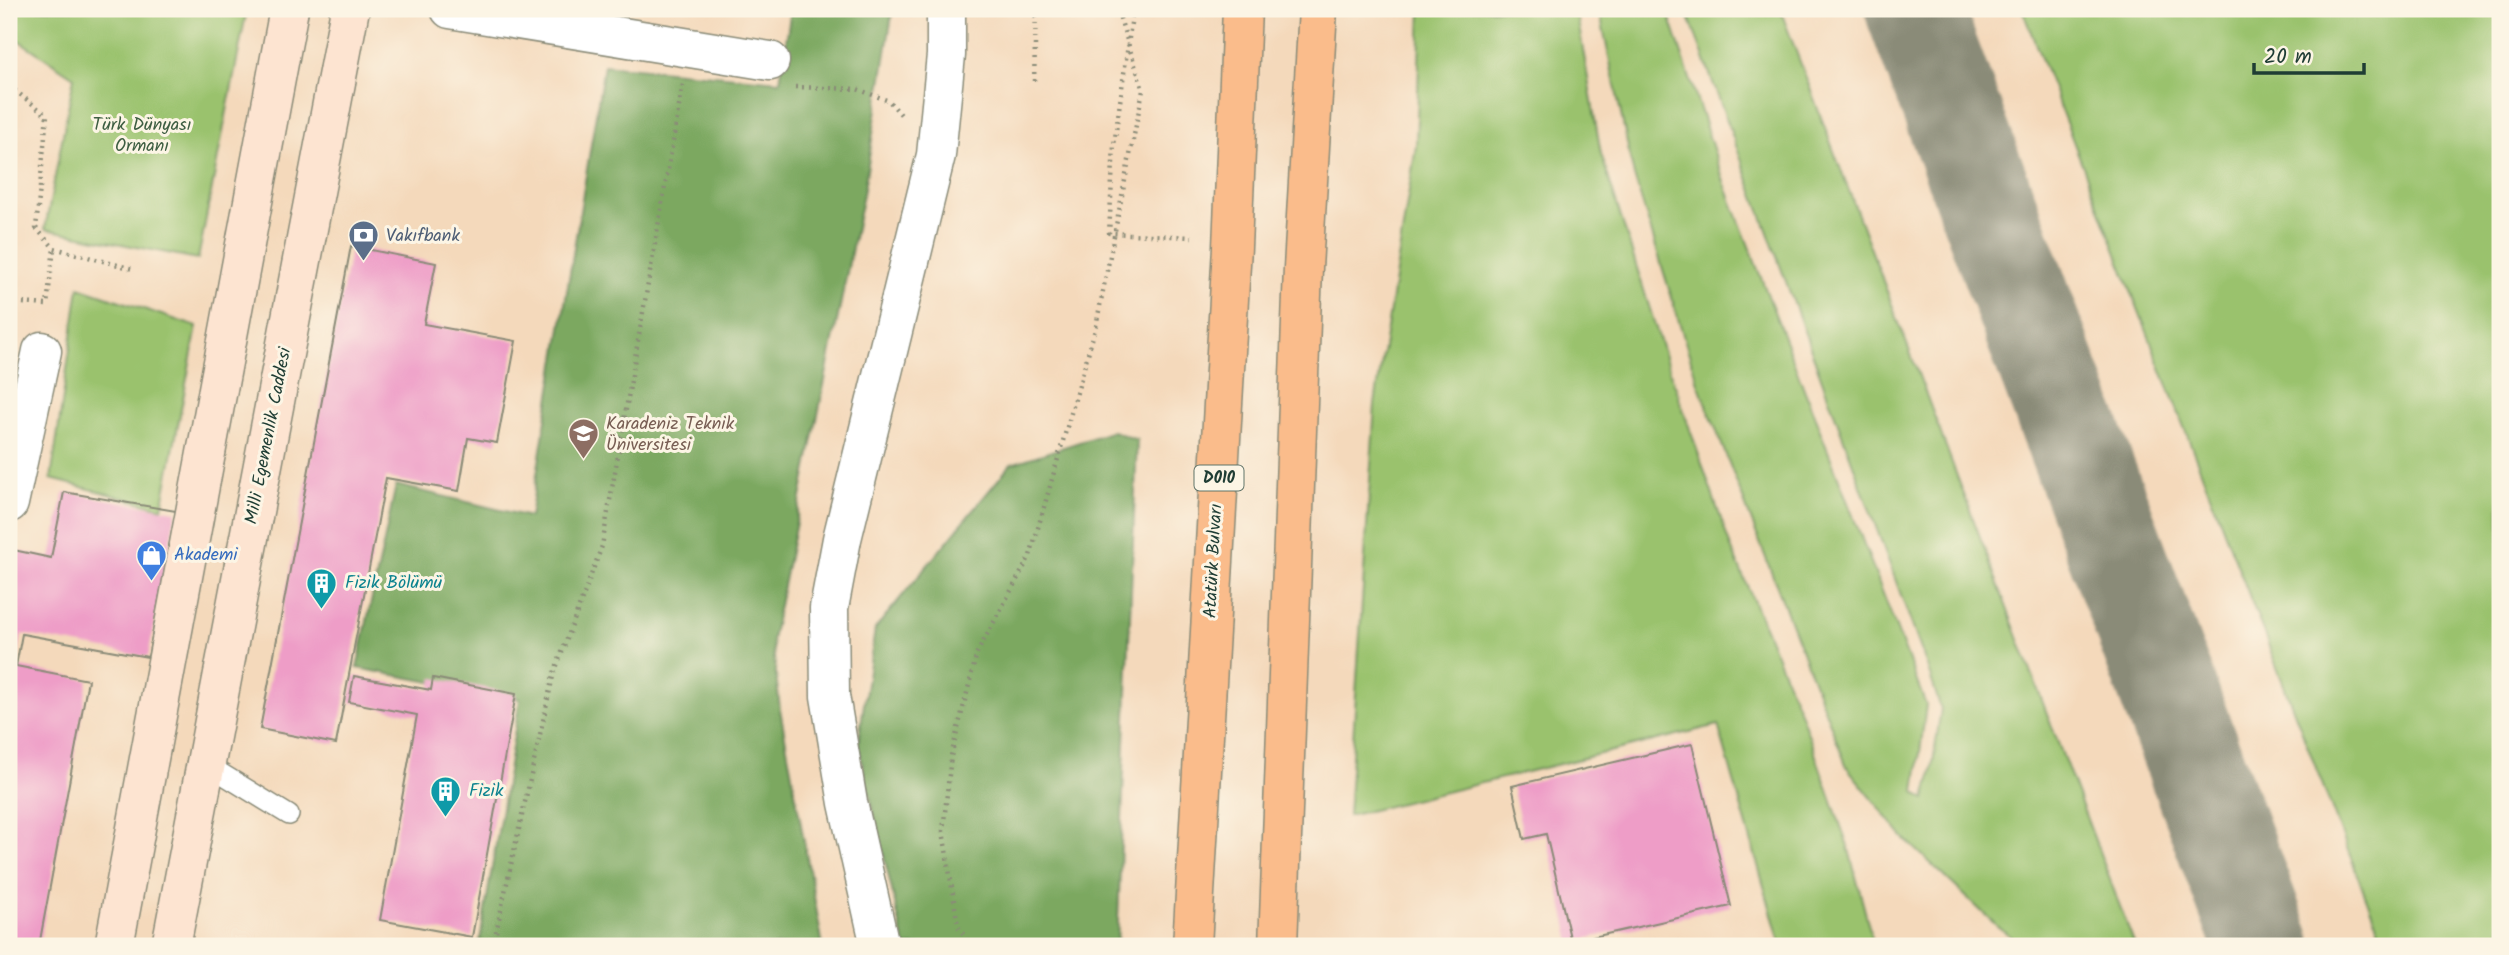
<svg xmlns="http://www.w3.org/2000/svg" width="2509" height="955" font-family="Kalam,sans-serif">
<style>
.green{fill:#9ac26d;stroke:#5c8050;stroke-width:2}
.forest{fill:#7ba860;stroke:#4d724a;stroke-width:2}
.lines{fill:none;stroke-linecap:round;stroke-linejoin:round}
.taxiway{stroke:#8a8b78;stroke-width:98}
.building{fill:#ee9dc7}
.lane-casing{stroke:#8a8b78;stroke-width:22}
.street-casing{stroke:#8a8b78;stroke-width:41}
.secondary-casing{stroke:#8a8b78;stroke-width:41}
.highway-casing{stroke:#8a8b78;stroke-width:41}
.path{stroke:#8a8b78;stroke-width:4.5;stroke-dasharray:2 5;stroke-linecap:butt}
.lane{stroke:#fff;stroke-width:19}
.street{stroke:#fff;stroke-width:38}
.secondary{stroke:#fde4d1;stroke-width:38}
.highway{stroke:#fabc8b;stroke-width:38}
.labels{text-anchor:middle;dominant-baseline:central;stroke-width:6;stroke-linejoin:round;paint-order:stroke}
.shield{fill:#fcf5e5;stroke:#617469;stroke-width:2}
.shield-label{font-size:16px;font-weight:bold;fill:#1f3d34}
.park-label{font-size:18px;fill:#3e5e42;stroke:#fcf5e5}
.service-label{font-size:18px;fill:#4e5e75;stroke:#fcf5e5;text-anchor:start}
.education-label{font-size:18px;fill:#785e54;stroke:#fcf5e5;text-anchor:start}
.street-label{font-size:18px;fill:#1f3d34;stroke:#fcf5e5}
.shop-label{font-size:18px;fill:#366cbe;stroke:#fcf5e5;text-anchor:start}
.culture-label{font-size:18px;fill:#0d838f;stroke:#fcf5e5;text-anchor:start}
</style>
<rect width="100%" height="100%" fill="#fcf5e5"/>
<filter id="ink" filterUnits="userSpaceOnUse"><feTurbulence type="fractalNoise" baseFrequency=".0143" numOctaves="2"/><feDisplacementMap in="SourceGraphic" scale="14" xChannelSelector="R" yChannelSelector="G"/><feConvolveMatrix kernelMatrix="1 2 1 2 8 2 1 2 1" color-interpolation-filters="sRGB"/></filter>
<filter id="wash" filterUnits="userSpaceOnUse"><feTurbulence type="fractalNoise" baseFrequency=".00686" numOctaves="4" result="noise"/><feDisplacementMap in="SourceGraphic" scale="28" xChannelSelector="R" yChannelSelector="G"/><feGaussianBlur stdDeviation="1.57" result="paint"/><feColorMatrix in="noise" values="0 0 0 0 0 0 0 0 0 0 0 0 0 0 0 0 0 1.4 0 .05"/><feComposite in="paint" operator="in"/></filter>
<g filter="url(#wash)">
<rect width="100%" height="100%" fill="#f4d9bb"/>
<!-- green -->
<g class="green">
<path d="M9 9H247L198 259 45 229 74 77 9 34Z"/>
<path d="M1421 9H1576L1601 154 1666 360 1730 545 1801 714 1848 846 1874 946H1781L1718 725 1348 816 1375 404 1416 146Z"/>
<path d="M1599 9H1667L1723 179 1926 705 1915 792 1925 799 1931 776 1941 709 1927 666 1686 9H1780L2135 946H2024L1997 926 1902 836 1847 767 1698 383 1634 176Z"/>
<path d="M2022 9H2500V946H2385Z"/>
<path d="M79 287 197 327 162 508 51 479Z"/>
</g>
<!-- forest -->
<g class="forest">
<path d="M791 9H893L864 189 772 640 780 709 823 946H479L520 699 357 668 396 485 530 517 604 65 780 81Z"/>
<path d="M1113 431 1137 440 1117 946H905L858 745 875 629 1011 464Z"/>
</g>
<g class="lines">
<!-- taxiway -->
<path class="taxiway" d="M1914 9 2263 946"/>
</g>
<g id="blocks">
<!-- building -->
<g class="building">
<path d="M351 246 436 263 424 324 516 341 497 443 468 438 459 491 386 478 336 744 260 729Z"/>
<path d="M64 492 176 511 148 657 22 634 16 666 88 680 39 946H9V549L51 558Z"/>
<path d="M354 676 431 690 433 678 516 694 472 937 380 920 417 715 349 702Z"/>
<path d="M1692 744 1731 906 1571 942 1546 834 1524 839 1512 786Z"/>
</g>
</g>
</g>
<g filter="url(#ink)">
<use href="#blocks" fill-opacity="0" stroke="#8a8b78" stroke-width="2"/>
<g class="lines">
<defs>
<path id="lane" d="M206 764 289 815"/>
<g id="street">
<path d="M450 9 770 61"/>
<path d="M9 503 42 351"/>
<path d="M880 946 848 803 830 696 829 608 842 539 936 155 946 55V9"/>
</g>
<g id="secondary">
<path d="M114 946 289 9"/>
<path d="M171 946 350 9"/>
</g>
<g id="highway">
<path d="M1192 946 1232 247 1242 9"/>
<path d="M1278 946 1303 268 1318 9"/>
</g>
</defs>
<!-- lane casing -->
<use href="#lane" class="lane-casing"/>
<!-- street casing -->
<use href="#street" class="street-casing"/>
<!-- secondary casing -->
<use href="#secondary" class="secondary-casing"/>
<!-- highway casing -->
<use href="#highway" class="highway-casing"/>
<!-- path -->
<g class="path">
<path d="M1133 9 1114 145 1109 233 1192 237"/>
<path d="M1034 81 1036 9"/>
<path d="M9 86 47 115 36 228 54 248 133 269"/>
<path d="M795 87 857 89 889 101 903 117"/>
<path d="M9 302 47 305 54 248"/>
<path d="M493 946 553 676 602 546 683 84"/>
<path d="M971 946 958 926 943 831 951 756 977 653 1030 556 1096 326 1143 90 1117 9"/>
</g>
<!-- lane -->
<use href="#lane" class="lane"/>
<!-- street -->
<use href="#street" class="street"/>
<!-- secondary -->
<use href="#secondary" class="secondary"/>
<!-- highway -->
<use href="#highway" class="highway"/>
</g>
</g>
<!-- icons -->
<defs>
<symbol id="bank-pin" viewBox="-11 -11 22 30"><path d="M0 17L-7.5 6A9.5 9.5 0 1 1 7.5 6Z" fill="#5c6f8a" stroke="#fcf5e5"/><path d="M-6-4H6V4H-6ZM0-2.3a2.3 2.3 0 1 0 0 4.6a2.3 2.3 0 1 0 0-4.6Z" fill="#fff"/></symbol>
<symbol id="university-pin" viewBox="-11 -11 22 30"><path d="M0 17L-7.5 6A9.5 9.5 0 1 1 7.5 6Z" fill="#8d6e63" stroke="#fcf5e5"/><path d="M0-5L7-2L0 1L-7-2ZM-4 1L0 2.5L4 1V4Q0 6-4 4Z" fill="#fff"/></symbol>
<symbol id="shop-pin" viewBox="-11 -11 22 30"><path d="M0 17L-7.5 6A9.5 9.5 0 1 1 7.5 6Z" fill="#3f7fe0" stroke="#fcf5e5"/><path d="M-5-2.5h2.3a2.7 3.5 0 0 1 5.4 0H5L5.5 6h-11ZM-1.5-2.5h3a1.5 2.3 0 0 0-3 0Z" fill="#fff"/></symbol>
<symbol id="building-pin" viewBox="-11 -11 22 30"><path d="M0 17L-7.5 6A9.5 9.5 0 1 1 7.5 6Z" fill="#0f9aa8" stroke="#fcf5e5"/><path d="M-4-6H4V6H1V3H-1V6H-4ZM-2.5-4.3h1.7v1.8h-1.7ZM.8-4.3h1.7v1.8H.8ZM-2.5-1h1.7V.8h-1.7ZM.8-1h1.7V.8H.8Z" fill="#fff"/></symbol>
</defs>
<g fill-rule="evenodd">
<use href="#bank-pin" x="346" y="218" width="35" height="47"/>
<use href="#university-pin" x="566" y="416" width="35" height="47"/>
<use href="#shop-pin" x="134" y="538" width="35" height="47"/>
<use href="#building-pin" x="304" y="566" width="35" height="47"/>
<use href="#building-pin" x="428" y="774" width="35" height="47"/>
</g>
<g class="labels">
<!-- shield labels -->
<rect class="shield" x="1194.5" y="465.5" width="49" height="25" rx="5"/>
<g class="shield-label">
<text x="1219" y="478">D010</text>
</g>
<!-- park labels -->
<g class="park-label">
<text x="142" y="125">Türk Dünyası<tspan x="142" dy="21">Ormanı</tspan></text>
</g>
<!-- service labels -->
<g class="service-label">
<text x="386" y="236">Vakıfbank</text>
</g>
<!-- education labels -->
<g class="education-label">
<text x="606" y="424">Karadeniz Teknik<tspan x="606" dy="21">Üniversitesi</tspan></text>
</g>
<!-- street labels -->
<g class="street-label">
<text transform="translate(269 436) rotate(-79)">Milli Egemenlik Caddesi</text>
<text transform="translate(1214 561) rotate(-87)">Atatürk Bulvarı</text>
</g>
<!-- shop labels -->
<g class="shop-label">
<text x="174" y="555">Akademi</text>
</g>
<!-- culture labels -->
<g class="culture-label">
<text x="345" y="583">Fizik Bölümü</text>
<text x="469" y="791">Fizik</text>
</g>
</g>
<!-- margin -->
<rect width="2509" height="955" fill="none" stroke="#fcf5e5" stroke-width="35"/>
<!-- scale -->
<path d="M2254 63v10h110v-10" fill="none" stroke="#1f3d34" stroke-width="3.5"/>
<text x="2264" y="63" font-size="21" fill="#1f3d34" stroke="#fcf5e5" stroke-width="5" paint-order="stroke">20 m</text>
</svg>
